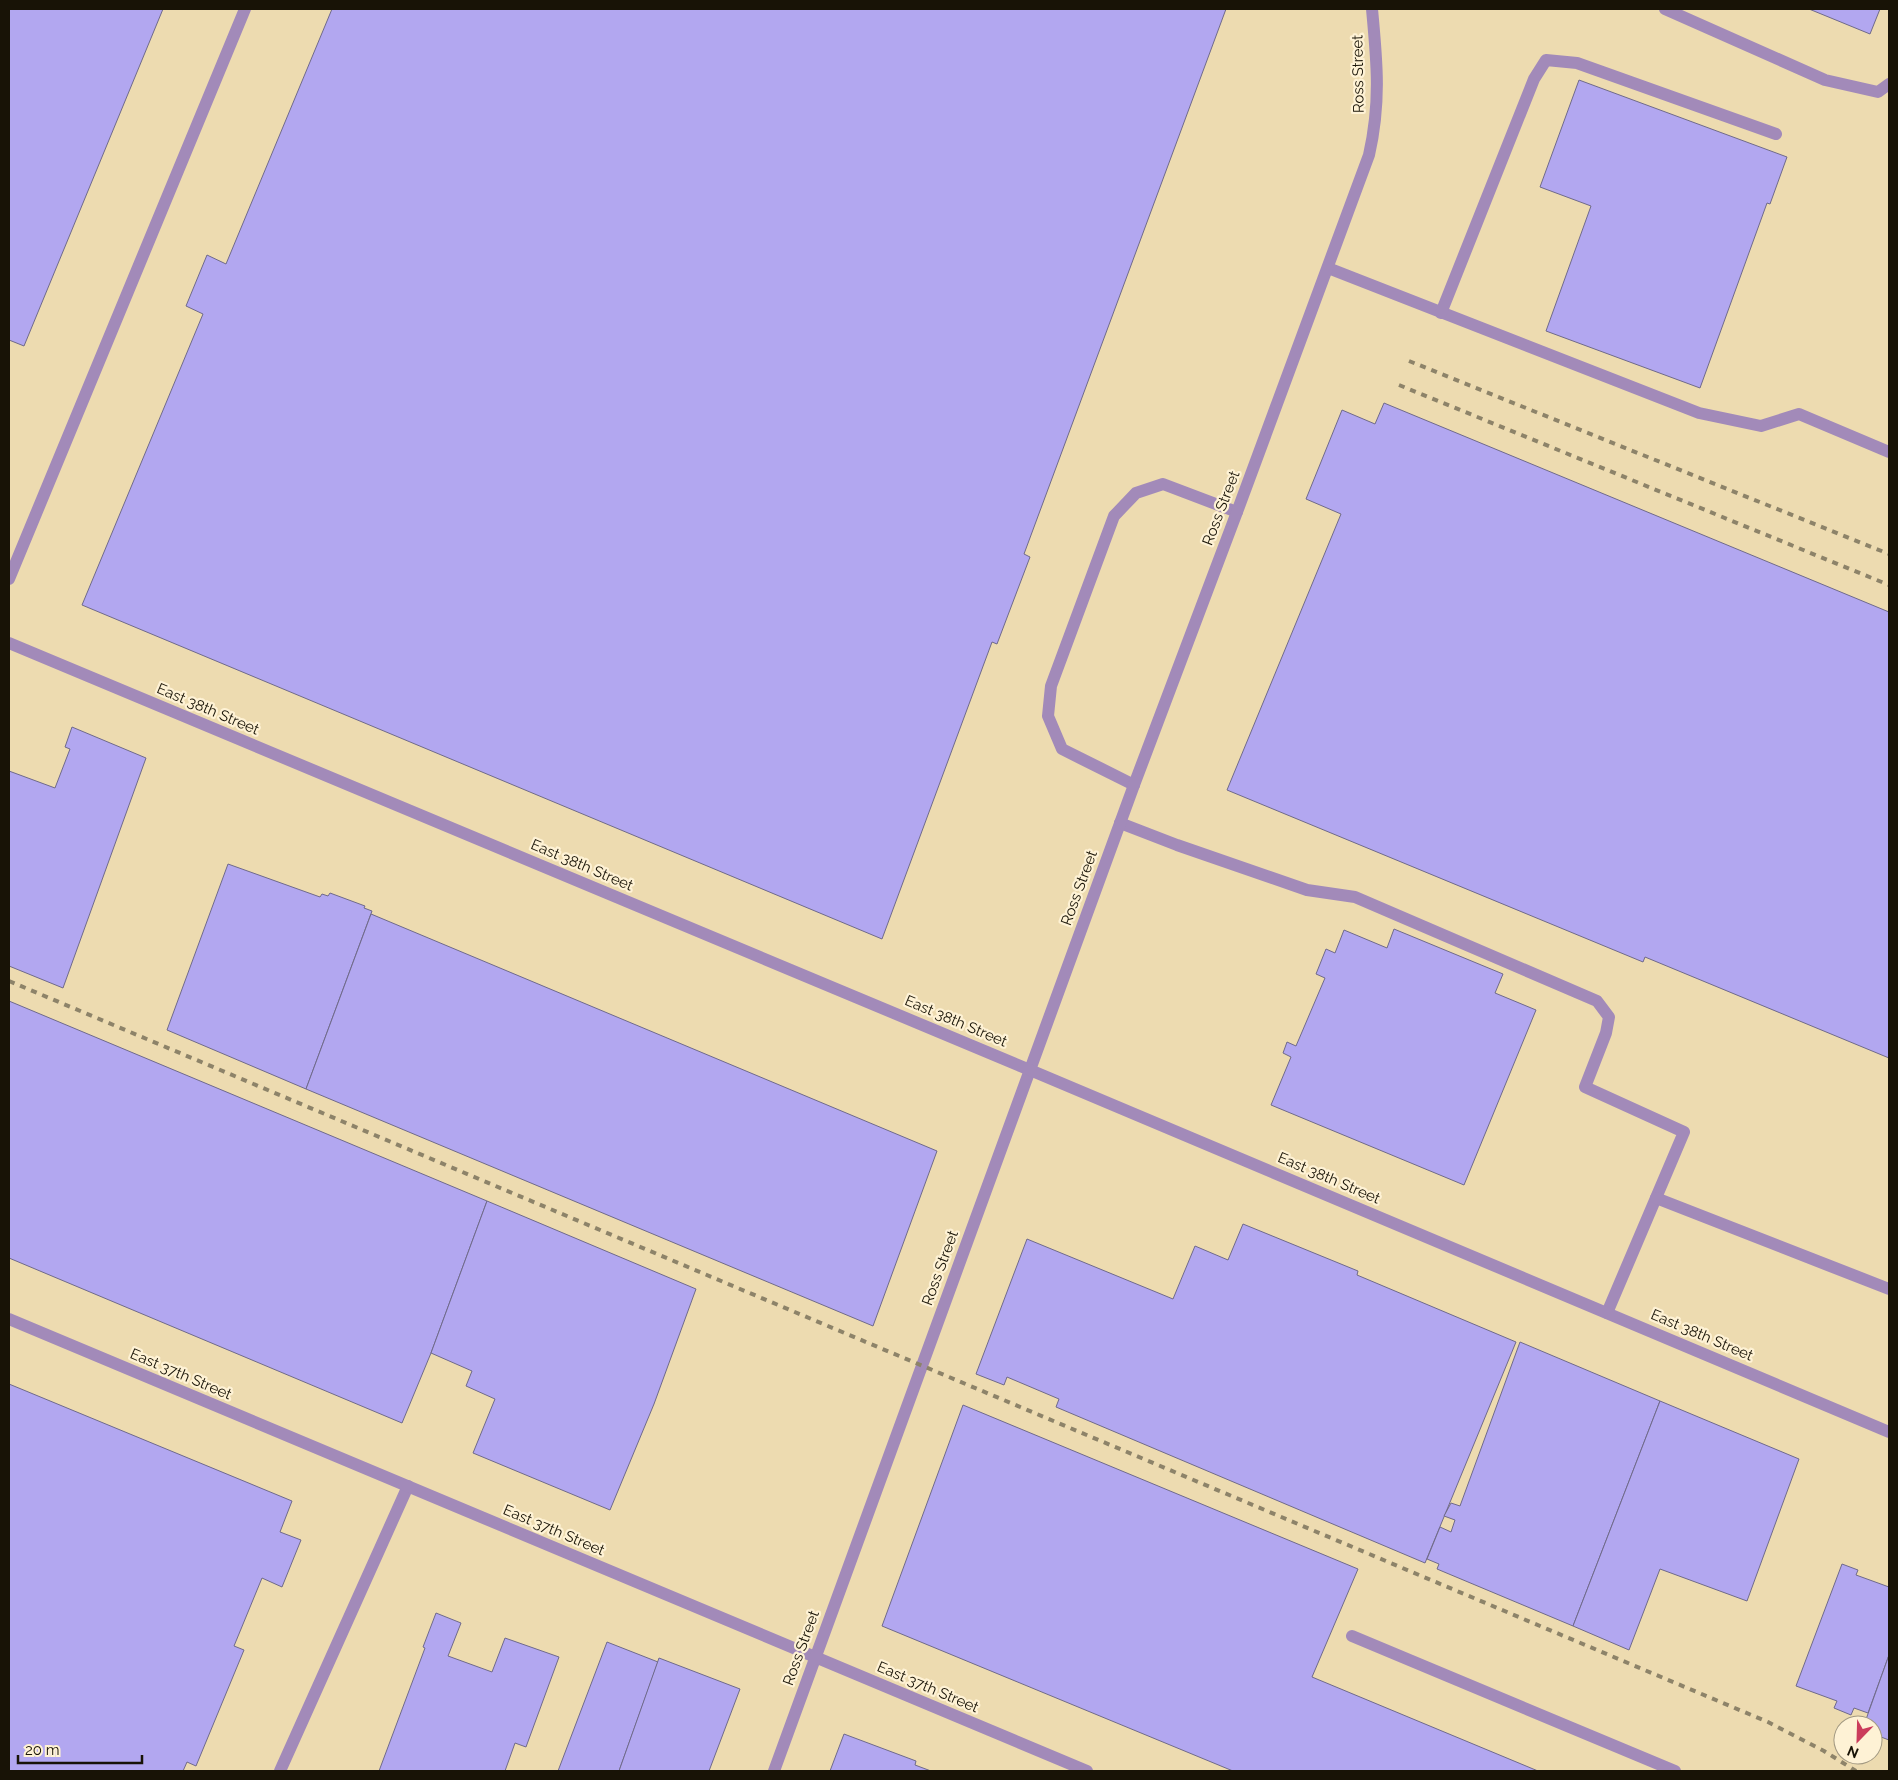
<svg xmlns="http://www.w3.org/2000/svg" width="1898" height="1780" font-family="Raleway,sans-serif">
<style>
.built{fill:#eddbb0;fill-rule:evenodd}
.building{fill:#b2a7f0;stroke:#6f6a8a}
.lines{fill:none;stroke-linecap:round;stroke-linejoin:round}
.service{stroke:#a28ab9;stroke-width:12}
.minor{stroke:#a28ab9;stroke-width:12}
.tertiary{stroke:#a28ab9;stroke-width:12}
.rail{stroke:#8d8369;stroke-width:4;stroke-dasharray:6 6;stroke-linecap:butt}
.labels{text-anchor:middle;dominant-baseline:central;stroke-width:4.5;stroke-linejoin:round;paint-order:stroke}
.street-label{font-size:15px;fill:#181306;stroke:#fef2d5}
</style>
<rect width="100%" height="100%" fill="#f3e4c0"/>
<!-- built -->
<path class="built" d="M9 9H1889V1771H9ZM1843 1725H1873V1755H1843Z"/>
<!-- building -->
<g class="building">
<path d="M9 9H163L24 346 9 340Z"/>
<path d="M332 9H1226L1024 554 1030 557 997 644 992 642 882 939 82 605 203 314 186 306 207 255 226 264Z"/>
<path d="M1809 9H1880L1870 34Z"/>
<path d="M1579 80 1787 157 1770 204 1767 203 1700 388 1546 331 1591 206 1540 187Z"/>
<path d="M1384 403 1889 612V1058L1645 957 1643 962 1227 790 1341 514 1306 499 1342 410 1375 424Z"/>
<path d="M72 727 146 758 63 988 9 966V771L55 788 70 749 65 747Z"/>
<path d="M228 864 320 897 322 894 328 896 330 893 365 906 364 908 372 911 306 1089 167 1030Z"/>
<path d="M371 914 937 1151 873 1326 306 1089Z"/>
<path d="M1394 929 1503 974 1495 993 1536 1010 1464 1185 1271 1105 1291 1057 1283 1053 1287 1042 1296 1046 1325 978 1316 974 1326 949 1335 953 1344 930 1387 948Z"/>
<path d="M9 1001 487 1201 431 1353 402 1423 9 1258Z"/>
<path d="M487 1201 696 1289 654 1404 610 1510 473 1453 495 1399 466 1386 472 1371 431 1353Z"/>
<path d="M1243 1224 1358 1271 1357 1275 1516 1342 1425 1563 1056 1407 1059 1399 1007 1377 1004 1385 976 1374 1027 1239 1173 1299 1195 1246 1228 1260Z"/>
<path d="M1520 1342 1660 1401 1573 1626 1437 1569 1439 1564 1427 1559 1440 1527 1451 1532 1455 1520 1444 1516 1451 1503 1460 1506Z"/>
<path d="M9 1384 292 1501 280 1532 301 1540 282 1587 262 1578 234 1646 244 1650 196 1766 187 1762 183 1771H9Z"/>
<path d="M1660 1401 1799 1459 1747 1601 1660 1569 1629 1650 1573 1626Z"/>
<path d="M963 1405 1358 1569 1312 1677 1538 1771H1233L882 1626Z"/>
<path d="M1842 1564 1858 1570 1856 1575 1889 1587V1655L1868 1713 1854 1708 1851 1715 1834 1708 1837 1701 1796 1686Z"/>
<path d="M436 1613 461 1623 448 1656 492 1672 505 1638 559 1657 526 1747 515 1743 505 1771H379L425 1648 423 1647Z"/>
<path d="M607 1642 658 1662 619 1771H558Z"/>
<path d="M1889 1655V1740L1873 1734V1725H1864Z"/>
<path d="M659 1658 740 1689 709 1771H619Z"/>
<path d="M844 1734 916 1761 915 1765 931 1771H830Z"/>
</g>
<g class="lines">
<!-- service -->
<g class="service">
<path d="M1665 9 1825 80 1878 92 1889 84"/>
<path d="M1328 268 1699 413 1761 426 1799 414 1889 452"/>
<path d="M1441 313 1534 79 1546 60 1577 63 1776 134"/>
<path d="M9 579 245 9"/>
<path d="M1134 785 1062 749 1048 716 1051 686 1114 516 1136 493 1163 484 1237 512"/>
<path d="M1120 823 1177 845 1307 890 1355 897 1597 1001 1609 1017 1606 1033 1585 1087 1684 1132 1607 1313"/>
<path d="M1656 1198 1889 1289"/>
<path d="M1352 1636 1675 1771"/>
<path d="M280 1771 408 1486"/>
</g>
<!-- minor -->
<g class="minor">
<path d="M9 1319 1087 1771"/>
<path d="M774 1771 1134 785 1237 512 1369 155C1381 102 1377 62 1372 9"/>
</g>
<!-- tertiary -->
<path class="tertiary" d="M9 643 1030 1070 1889 1432"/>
<!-- rail -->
<g class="rail">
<path d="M1409 361 1889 554"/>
<path d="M1399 385 1889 585"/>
<path d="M9 981 1768 1722 1824 1751 1856 1771"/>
</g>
</g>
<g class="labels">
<!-- street labels -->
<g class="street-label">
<text transform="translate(1358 74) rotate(-91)">Ross Street</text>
<text transform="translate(1221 508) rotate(-69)">Ross Street</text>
<text transform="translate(208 709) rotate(23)">East 38th Street</text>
<text transform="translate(582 865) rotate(23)">East 38th Street</text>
<text transform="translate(1079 888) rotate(-70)">Ross Street</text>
<text transform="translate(956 1021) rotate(23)">East 38th Street</text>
<text transform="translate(1329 1178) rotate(23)">East 38th Street</text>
<text transform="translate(940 1268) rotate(-70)">Ross Street</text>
<text transform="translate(1702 1335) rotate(23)">East 38th Street</text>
<text transform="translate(181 1374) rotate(23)">East 37th Street</text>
<text transform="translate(554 1530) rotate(23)">East 37th Street</text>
<text transform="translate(801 1648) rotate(-70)">Ross Street</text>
<text transform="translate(928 1687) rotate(23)">East 37th Street</text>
</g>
</g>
<!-- border -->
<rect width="1898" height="1780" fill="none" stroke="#181306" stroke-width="20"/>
<!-- north arrow -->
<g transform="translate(1858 1740) rotate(203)"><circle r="24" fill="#fef2d5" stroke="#a29982"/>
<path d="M0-4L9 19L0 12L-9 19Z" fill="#cb3c5b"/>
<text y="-8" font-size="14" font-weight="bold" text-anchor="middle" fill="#181306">N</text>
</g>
<!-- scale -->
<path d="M18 1755v8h124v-8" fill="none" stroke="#181306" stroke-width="2.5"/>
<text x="25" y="1755" font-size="15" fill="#181306" stroke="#fef2d5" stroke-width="4" paint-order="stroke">20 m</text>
</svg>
